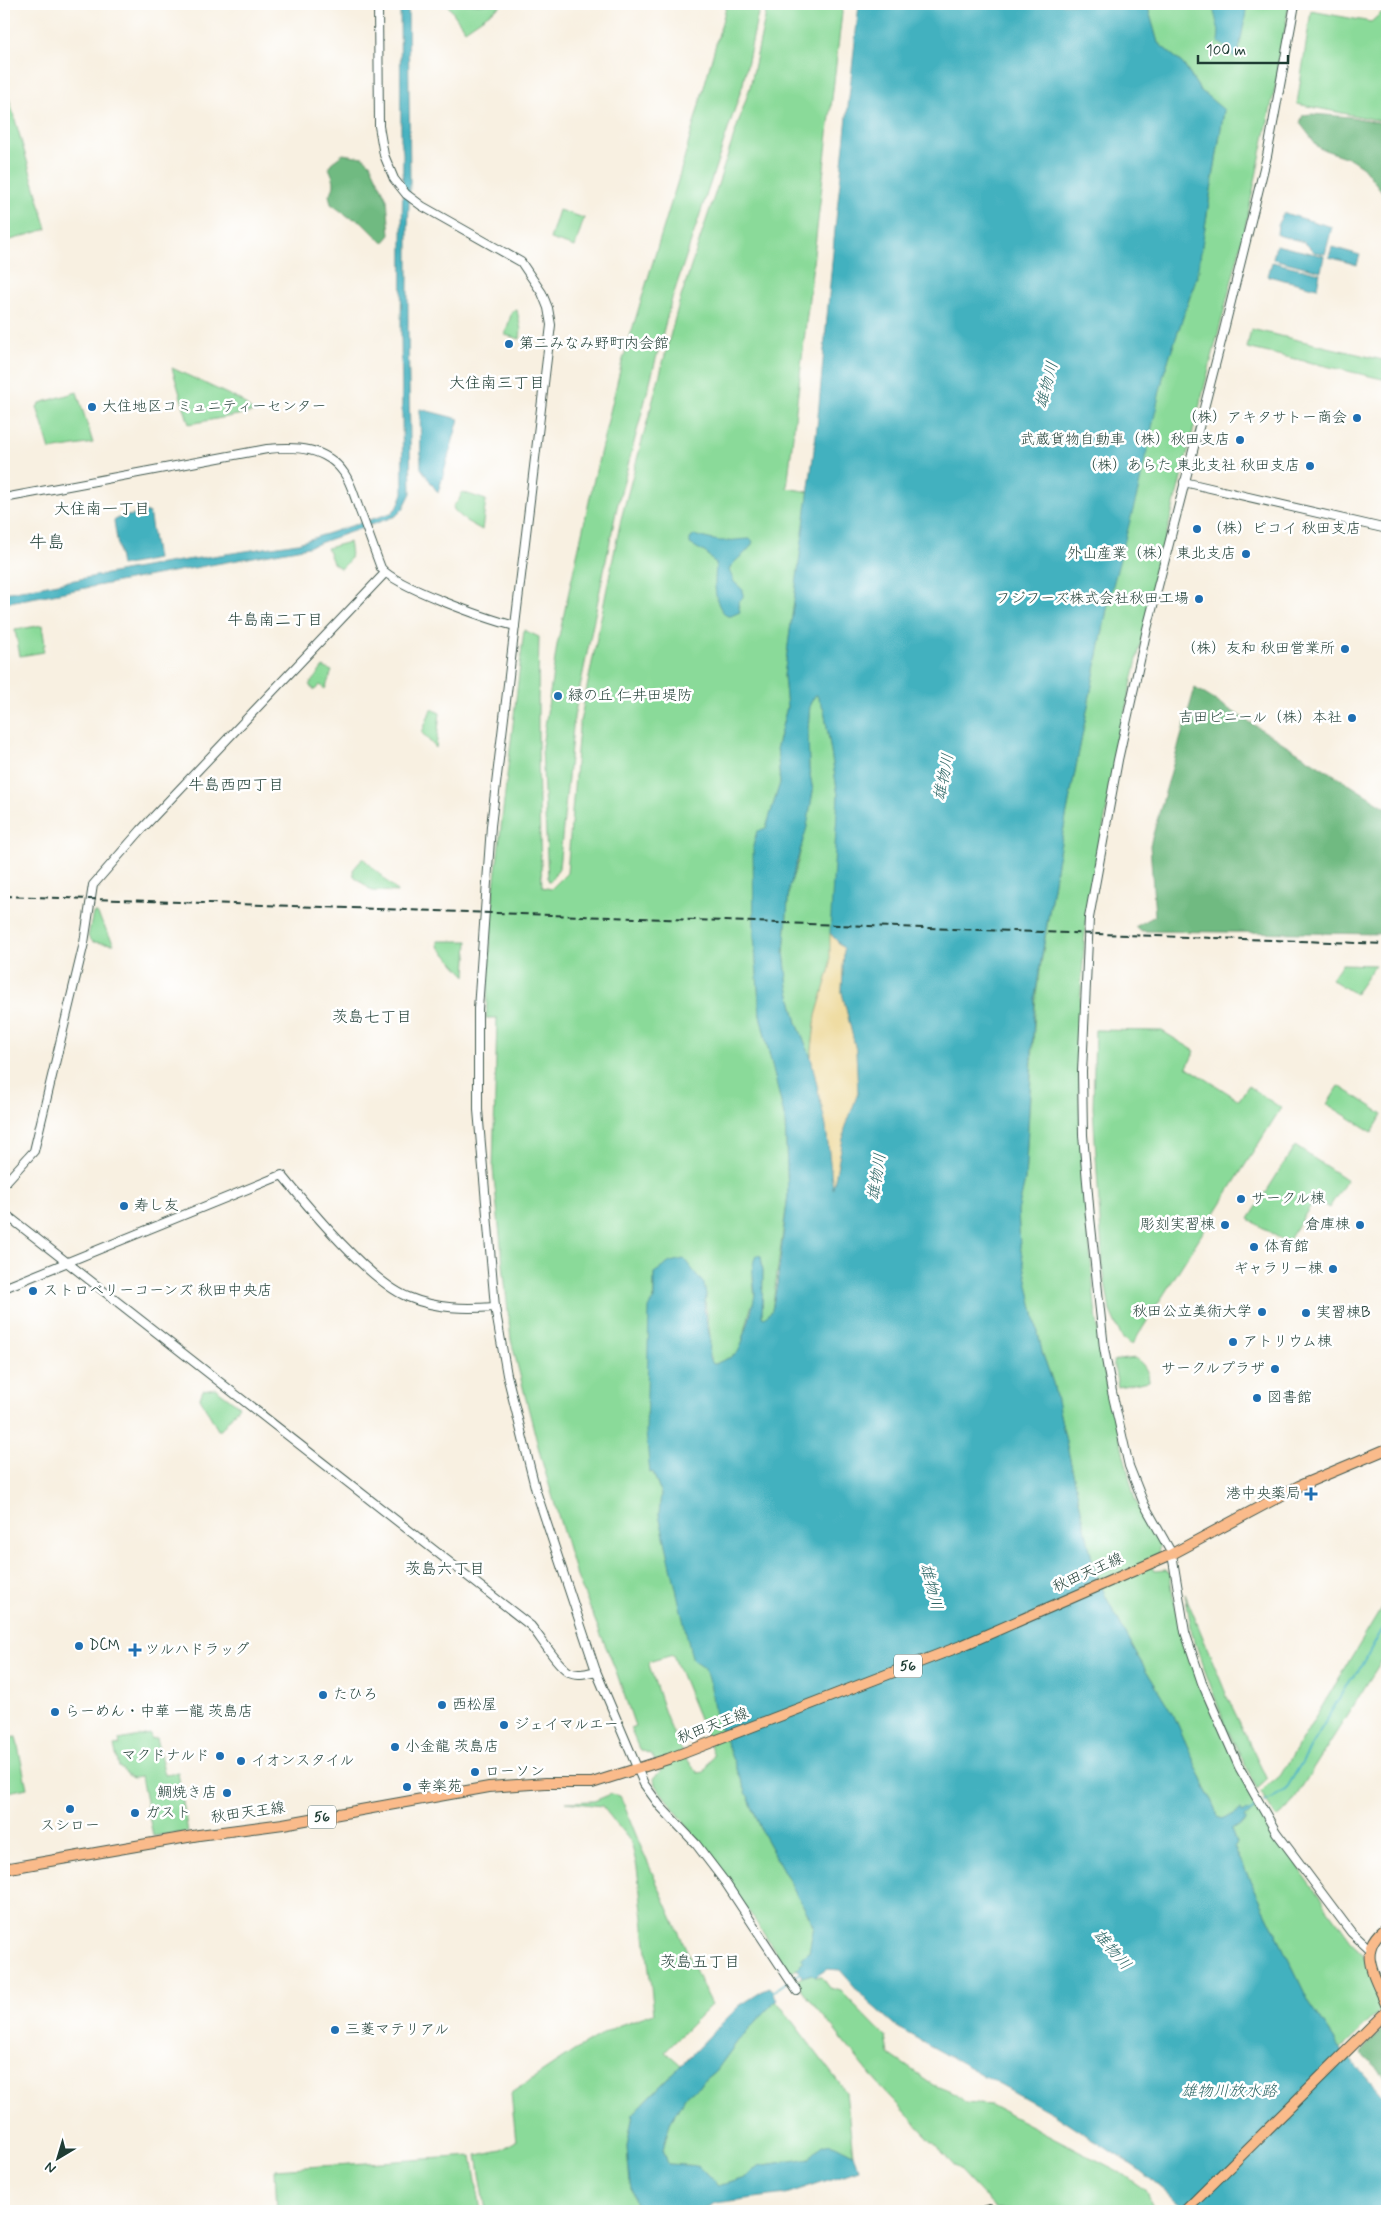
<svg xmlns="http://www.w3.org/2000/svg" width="1391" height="2215" font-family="Mynerve,'Klee One',sans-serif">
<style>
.green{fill:#8ada99;stroke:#548c66;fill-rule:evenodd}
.forest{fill:#6fba81;stroke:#477c5a}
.sand{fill:#eeda9e;stroke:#868c69}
.water{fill:#43b1bf;stroke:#31777a;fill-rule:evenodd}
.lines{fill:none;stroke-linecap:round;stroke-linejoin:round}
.stream{stroke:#43b1bf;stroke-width:2}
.tertiary-casing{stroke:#40584e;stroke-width:10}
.primary-casing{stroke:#40584e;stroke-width:12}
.tertiary{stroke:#fff;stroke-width:8}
.primary{stroke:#fabb8b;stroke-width:10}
.rail{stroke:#1f3d34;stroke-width:2;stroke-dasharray:8 4;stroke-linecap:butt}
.poi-dot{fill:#1f6fb2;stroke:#fff;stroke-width:2}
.labels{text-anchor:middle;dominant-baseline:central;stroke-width:5;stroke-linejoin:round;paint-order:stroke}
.shield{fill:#fff;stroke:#627771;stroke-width:1}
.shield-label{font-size:14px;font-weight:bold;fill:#1f3d34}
.poi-label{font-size:15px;fill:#1f3d34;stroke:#fff;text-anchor:start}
.street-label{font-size:15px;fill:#1f3d34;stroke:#fff}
.neighbourhood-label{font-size:16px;fill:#1f3d34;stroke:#fff}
.water-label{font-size:16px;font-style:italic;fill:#2c6665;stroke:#fff}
.quarter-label{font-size:18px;fill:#1f3d34;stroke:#fff}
</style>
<rect width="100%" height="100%" fill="#fff"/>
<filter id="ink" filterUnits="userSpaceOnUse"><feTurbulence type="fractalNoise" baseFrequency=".02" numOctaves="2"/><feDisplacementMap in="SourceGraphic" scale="10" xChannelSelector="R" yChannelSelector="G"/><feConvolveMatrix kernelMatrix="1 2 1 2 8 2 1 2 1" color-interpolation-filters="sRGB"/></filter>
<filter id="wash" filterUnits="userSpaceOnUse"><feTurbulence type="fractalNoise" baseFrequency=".0096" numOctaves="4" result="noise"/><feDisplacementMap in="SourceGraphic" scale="20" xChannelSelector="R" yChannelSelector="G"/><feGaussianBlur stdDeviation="1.12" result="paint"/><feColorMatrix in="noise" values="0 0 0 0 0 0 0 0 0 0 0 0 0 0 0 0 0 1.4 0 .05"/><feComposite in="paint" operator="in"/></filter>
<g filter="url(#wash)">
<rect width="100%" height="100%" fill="#f8f0e1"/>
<!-- green -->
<g class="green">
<path d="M447 4H503L465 30Z"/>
<path d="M727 4H760L743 84 671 302 617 507 574 717 559 868 550 882 548 880 542 747 557 645 594 479 621 366 679 177Z"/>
<path d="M768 4H843L787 488 809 492 784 676 787 707 777 746 780 783 766 829 754 935 760 1015 785 1119 788 1195 772 1310 766 1319 762 1317 763 1271 761 1257 753 1279 755 1300 751 1307 741 1347 737 1354 713 1365C708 1355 710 1347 710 1336 709 1321 704 1310 706 1295L654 1273 650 1473 653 1472 661 1494 659 1514 693 1660C696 1662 701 1665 703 1667 712 1676 713 1702 715 1715L764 1836 814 1925 809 1952 801 1959 803 1961 797 1969 790 1973 715 1861 655 1785 654 1777 661 1771 652 1755 639 1749 630 1728 635 1726 616 1671 575 1572 541 1458 511 1340 493 1169 497 1018H486L493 896 524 630 539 637C537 720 538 804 542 887L551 889 567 873 579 727 621 519 679 303 750 87ZM673 1655 714 1755 704 1772 698 1773C671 1743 661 1699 648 1662Z"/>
<path d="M1147 4H1289L1278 74 1243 237 1164 544 1125 711 1086 920 1079 1020V1091L1082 1156 1095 1307 1106 1382 1135 1500 1160 1544 1158 1554 1148 1558 1155 1571 1166 1570 1170 1574 1173 1597 1185 1639 1273 1832 1363 1957 1383 2008 1341 2049 1309 2002 1234 1847 1236 1843 1231 1830 1246 1821 1245 1818 1255 1809 1242 1813 1241 1810 1225 1819 1219 1818 1174 1716 1138 1657 1106 1597 1094 1568 1053 1383 1042 1352 1020 1246 1018 1211 1025 1180 1036 995 1057 863 1108 604 1164 373 1197 276 1224 111 1200 90 1183 64 1158 43Z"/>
<path d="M1387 8V122L1297 104 1311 11 1371 22Z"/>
<path d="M4 82 47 229 4 242Z"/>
<path d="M559 210 584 218 575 247 550 239Z"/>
<path d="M517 310 521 330 520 339 505 335 512 311Z"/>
<path d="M1251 329 1387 361V380L1247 348Z"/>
<path d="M172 368 240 400 254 412 189 424Z"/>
<path d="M77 392 93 443 50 450 37 407 40 403Z"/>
<path d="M462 492 486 500 482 530 466 521 454 510 453 506 459 500Z"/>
<path d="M349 542C352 558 352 558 341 569L333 563 327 548Z"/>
<path d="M42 625 45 645 43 646 44 652 20 656 15 630Z"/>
<path d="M323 667 332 671 325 689 320 685 315 690 309 685Z"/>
<path d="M816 694 824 709 838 795 830 968 816 1016 811 1058 797 1023 788 987 784 952 789 888 798 862 813 791 809 769 808 730 810 704Z"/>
<path d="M431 709 440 713 436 748 422 733Z"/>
<path d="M363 858 398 892 372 891 354 876 353 870Z"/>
<path d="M93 913H97L114 944 93 942 88 937Z"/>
<path d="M438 941H468L466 976 438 946Z"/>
<path d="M1342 964 1375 965 1355 994 1331 979Z"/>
<path d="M1095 1030 1162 1031 1195 1051 1187 1067 1239 1100 1248 1086 1281 1108 1132 1345 1122 1338 1110 1311 1103 1269 1093 1107Z"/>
<path d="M1339 1086 1383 1114 1372 1132 1327 1104Z"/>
<path d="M1295 1146 1347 1180 1329 1208 1315 1199 1287 1243 1249 1219Z"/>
<path d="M1135 1358C1144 1364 1148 1370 1149 1381L1118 1387 1113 1361Z"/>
<path d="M215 1388 239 1406 221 1430H218L200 1398 203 1390Z"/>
<path d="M1185 1594 1227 1696 1267 1780 1257 1789 1224 1722 1202 1663 1192 1633Z"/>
<path d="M1387 1599V1652L1288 1809 1277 1818 1261 1792 1280 1776Z"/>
<path d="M150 1734 151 1739 156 1738 165 1775 178 1773 188 1832 153 1836 141 1777 132 1778 119 1767 114 1746 120 1745 119 1740Z"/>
<path d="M16 1737 27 1788 4 1793V1739Z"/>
<path d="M611 1794 620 1796 622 1800 640 1845 711 2005 665 2051 681 2065 633 2114 627 2147 630 2184 637 2208 635 2211H486L477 2155 501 2150 516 2141 511 2093 574 2051 617 2026 654 2013 637 1867 631 1842 602 1806 566 1802 594 1801Z"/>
<path d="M812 1974 815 1977H822L830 1988 841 1991 886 2037 889 2054 934 2085 956 2094 966 2103 991 2105 1118 2171 1145 2190 1155 2211H1006L995 2208 878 2084 795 1981 802 1977Z"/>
<path d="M776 2000 846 2092 853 2154C830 2143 828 2136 811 2158L758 2166 745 2178 718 2186 699 2166 668 2164 663 2149 670 2123 685 2097 716 2071 737 2042Z"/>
<path d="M472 2156 481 2211H277L275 2169Z"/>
</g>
<!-- forest -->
<g class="forest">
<path d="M1311 114 1351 117 1387 124V198L1363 167 1351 159 1319 148 1300 123 1303 115Z"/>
<path d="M343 154 363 157 370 163 387 199 390 235 383 243 361 221 349 217 331 204 329 195C337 186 334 179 329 168L331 163Z"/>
<path d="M1195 688 1387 808V934L1142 931 1135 927 1155 916 1150 845Z"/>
<path d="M1387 2024V2078L1361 2053Z"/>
</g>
<!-- sand -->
<path class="sand" d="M830 933 844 949 842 992 856 1050 858 1093 845 1129 833 1191 826 1127 811 1058 816 1016 830 968Z"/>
<!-- water -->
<g class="water">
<path d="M400 4H408L410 183 408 229V328L411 493 403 509 396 516 308 547 4 603V593L167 563 298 543 391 513 398 506 403 493 401 332 403 153 401 139Z"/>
<path d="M859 4H1147L1158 43 1183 64 1200 90 1224 110 1197 276 1164 373 1138 491 1108 604 1057 863 1035 997 1025 1180 1018 1211 1020 1246 1042 1352 1053 1383 1094 1568 1106 1597 1138 1657 1174 1716 1219 1818 1225 1819 1241 1810 1242 1813 1256 1808 1245 1818 1247 1821 1231 1830 1236 1843 1234 1847 1309 2002 1341 2049 1387 2101V2211H1190L1138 2169 1054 2114 898 2028 868 2002 840 1970 827 1969 815 1977 812 1974 802 1977 797 1969 803 1961 801 1959 809 1952 814 1925 764 1836 715 1715C712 1702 712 1676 703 1667 701 1665 696 1662 693 1660L690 1650 659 1514 661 1494 653 1472 650 1473 646 1432 649 1308 654 1299V1273L670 1262 684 1259 704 1284 706 1295 704 1309 710 1338 709 1358 713 1364H716C722 1360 732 1358 737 1353 742 1349 755 1300 755 1293 754 1279 750 1268 756 1255L761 1256 763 1271 762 1317 765 1318 772 1310 777 1285 788 1195 785 1119 760 1015 754 935 753 846 757 831 766 828 780 783 777 746 787 707 784 676 817 427 835 229ZM816 694 824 709 838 795 830 933 844 949 842 992 856 1050 858 1093 845 1129 833 1189 826 1127 811 1058 797 1023 788 987 784 952 789 888 807 827 813 791 809 769 808 730 810 704Z"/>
<path d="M1212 4H1244L1246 12 1239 50 1237 55 1233 57 1231 51 1218 42 1219 31Z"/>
<path d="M1284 213 1332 227 1325 254 1314 252 1304 242 1277 235 1278 223Z"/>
<path d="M1276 245 1324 256 1321 271 1273 259Z"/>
<path d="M1332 247 1360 255 1357 265 1329 257Z"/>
<path d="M1272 262 1320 273 1317 288 1268 276Z"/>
<path d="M420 409 459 419 438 493 421 468Z"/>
<path d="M149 512 157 559 121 566 114 521 117 518Z"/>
<path d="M694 535C700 537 716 541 722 541 732 541 740 539 751 539L753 542C748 554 735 558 729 570L734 582 743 590V597L738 603 740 612 731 616H727C712 603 715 582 716 564L706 553 690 544V539Z"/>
<path d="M769 1987 777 1999 737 2042 716 2071 685 2097 670 2123 663 2149 668 2164 699 2166 718 2186 745 2178 758 2166 810 2158C828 2136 830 2143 853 2154L858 2170 786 2194 715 2203 701 2211H635L637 2208 630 2184 627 2147 633 2114 739 2006Z"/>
</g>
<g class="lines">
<!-- stream -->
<g class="stream">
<path d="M1265 1802 1281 1793 1288 1786 1349 1681 1362 1666 1387 1621"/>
<path d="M1249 1811 1255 1807"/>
<path d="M791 1979 801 1972"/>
<path d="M771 1993 787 1982"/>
</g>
</g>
</g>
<g filter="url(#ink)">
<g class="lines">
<defs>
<g id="tertiary">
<path d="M378 4 379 126 384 155 394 179 406 194 422 206 521 262 542 293 548 308 551 325 491 826 478 1009V1110L495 1307 507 1375 536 1491 596 1671 644 1784 660 1806 696 1844 725 1882 797 1991"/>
<path d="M1295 4 1267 156 1220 346 1147 629 1118 760 1089 918 1082 1072 1083 1135 1090 1217 1104 1348 1112 1392 1129 1466 1144 1504 1172 1554 1185 1632 1202 1683 1239 1767 1276 1832 1351 1932 1369 1949"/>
<path d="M1184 482 1387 529"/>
<path d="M4 498 267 449C296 446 326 447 344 473 351 483 354 495 358 506 366 526 373 547 381 568 396 587 488 619 515 626"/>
<path d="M4 1184 34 1151 84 943 93 885 141 830 385 573"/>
<path d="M4 1213 531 1626C541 1638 557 1665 569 1672 578 1676 587 1673 596 1671"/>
<path d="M4 1288 282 1175C309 1208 370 1282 408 1297 437 1309 465 1309 495 1307"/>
</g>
<g id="primary">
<path d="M4 1869 199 1835 283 1824 489 1787 546 1783H592L668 1759 961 1646 1172 1554 1299 1486 1387 1449"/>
<path d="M1387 1927C1354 1950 1376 1977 1387 2006"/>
<path d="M985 2211 989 2210 993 2211"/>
<path d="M1185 2211 1387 2011"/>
</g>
</defs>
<!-- tertiary casing -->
<use href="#tertiary" class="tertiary-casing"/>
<!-- primary casing -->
<use href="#primary" class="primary-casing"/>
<!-- tertiary -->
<use href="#tertiary" class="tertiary"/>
<!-- primary -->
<use href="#primary" class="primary"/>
<!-- rail -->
<path class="rail" d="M4 896 1387 944"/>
</g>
</g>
<!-- markers -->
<g class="poi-dot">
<circle cx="509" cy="344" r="5"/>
<circle cx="92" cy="407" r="5"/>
<circle cx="1357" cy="418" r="5"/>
<circle cx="1240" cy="440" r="5"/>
<circle cx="1310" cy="466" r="5"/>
<circle cx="1197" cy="529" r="5"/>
<circle cx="1246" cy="554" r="5"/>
<circle cx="1199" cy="599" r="5"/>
<circle cx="1345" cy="649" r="5"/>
<circle cx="558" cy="696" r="5"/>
<circle cx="1352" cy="718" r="5"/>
<circle cx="1241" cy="1199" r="5"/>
<circle cx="124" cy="1206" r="5"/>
<circle cx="1225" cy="1225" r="5"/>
<circle cx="1360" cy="1225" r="5"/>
<circle cx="1254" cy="1247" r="5"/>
<circle cx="1333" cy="1269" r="5"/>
<circle cx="33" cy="1291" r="5"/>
<circle cx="1262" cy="1312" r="5"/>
<circle cx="1306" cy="1313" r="5"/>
<circle cx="1233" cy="1342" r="5"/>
<circle cx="1275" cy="1369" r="5"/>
<circle cx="1257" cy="1398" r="5"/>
<path d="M1308.5 1486.5h5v5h5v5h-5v5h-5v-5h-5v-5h5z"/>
<circle cx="79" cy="1646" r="5"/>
<path d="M132.5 1642.5h5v5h5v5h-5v5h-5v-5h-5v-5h5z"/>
<circle cx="323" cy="1695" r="5"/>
<circle cx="442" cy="1705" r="5"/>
<circle cx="55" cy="1712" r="5"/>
<circle cx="504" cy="1725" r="5"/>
<circle cx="395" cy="1747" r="5"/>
<circle cx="220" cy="1756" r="5"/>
<circle cx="241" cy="1761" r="5"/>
<circle cx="475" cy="1772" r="5"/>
<circle cx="407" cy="1787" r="5"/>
<circle cx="227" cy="1793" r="5"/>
<circle cx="70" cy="1809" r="5"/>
<circle cx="135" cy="1813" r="5"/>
<circle cx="335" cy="2030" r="5"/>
</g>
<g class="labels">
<!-- shield labels -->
<g class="shield">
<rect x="894" y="1654.5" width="28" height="23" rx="4"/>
<rect x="308" y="1805.5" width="28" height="23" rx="4"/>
</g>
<g class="shield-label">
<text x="908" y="1666">56</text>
<text x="322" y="1817">56</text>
</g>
<!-- poi labels -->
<g class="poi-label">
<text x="519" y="344">第二みなみ野町内会館</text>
<text x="102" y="407">大住地区コミュニティーセンター</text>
<text x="1347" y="418" text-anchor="end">（株）アキタサトー商会</text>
<text x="1230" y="440" text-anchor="end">武蔵貨物自動車（株）秋田支店</text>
<text x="1300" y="466" text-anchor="end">（株）あらた 東北支社 秋田支店</text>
<text x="1207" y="529">（株）ピコイ 秋田支店</text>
<text x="1236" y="554" text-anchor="end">外山産業（株） 東北支店</text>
<text x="1189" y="599" text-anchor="end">フジフーズ株式会社秋田工場</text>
<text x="1335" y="649" text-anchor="end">（株）友和 秋田営業所</text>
<text x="568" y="696">緑の丘 仁井田堤防</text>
<text x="1342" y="718" text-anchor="end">吉田ビニール（株）本社</text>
<text x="1251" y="1199">サークル棟</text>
<text x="134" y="1206">寿し友</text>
<text x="1215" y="1225" text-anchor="end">彫刻実習棟</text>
<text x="1350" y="1225" text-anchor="end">倉庫棟</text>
<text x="1264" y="1247">体育館</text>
<text x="1323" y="1269" text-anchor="end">ギャラリー棟</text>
<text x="43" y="1291">ストロベリーコーンズ 秋田中央店</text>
<text x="1252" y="1312" text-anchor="end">秋田公立美術大学</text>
<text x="1316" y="1313">実習棟B</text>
<text x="1243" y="1342">アトリウム棟</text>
<text x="1265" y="1369" text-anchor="end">サークルプラザ</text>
<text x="1267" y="1398">図書館</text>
<text x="1301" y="1494" text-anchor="end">港中央薬局</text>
<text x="89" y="1646">DCM</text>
<text x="145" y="1650">ツルハドラッグ</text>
<text x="333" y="1695">たひろ</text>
<text x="452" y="1705">西松屋</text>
<text x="65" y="1712">らーめん・中華 一龍 茨島店</text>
<text x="514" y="1725">ジェイマルエー</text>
<text x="405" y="1747">小金龍 茨島店</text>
<text x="210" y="1756" text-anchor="end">マクドナルド</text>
<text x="251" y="1761">イオンスタイル</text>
<text x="485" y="1772">ローソン</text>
<text x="417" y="1787">幸楽苑</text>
<text x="217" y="1793" text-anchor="end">鯛焼き店</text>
<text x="145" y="1813">ガスト</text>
<text x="70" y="1826" text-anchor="middle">スシロー</text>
<text x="345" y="2030">三菱マテリアル</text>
</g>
<!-- street labels -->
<g class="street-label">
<text transform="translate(1088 1573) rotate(-24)">秋田天王線</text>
<text transform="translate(713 1726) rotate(-21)">秋田天王線</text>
<text transform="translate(248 1813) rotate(-8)">秋田天王線</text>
</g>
<!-- neighbourhood labels -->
<g class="neighbourhood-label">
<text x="497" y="383">大住南三丁目</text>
<text x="102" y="509">大住南一丁目</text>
<text x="275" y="620">牛島南二丁目</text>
<text x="236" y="785">牛島西四丁目</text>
<text x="372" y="1017">茨島七丁目</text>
<text x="445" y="1569">茨島六丁目</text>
<text x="700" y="1962">茨島五丁目</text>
</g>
<!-- water labels -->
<g class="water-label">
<text transform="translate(1047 385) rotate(-75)">雄物川</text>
<text transform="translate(944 777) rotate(-79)">雄物川</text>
<text transform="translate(877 1177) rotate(-81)">雄物川</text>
<text transform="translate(931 1587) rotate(76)">雄物川</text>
<text transform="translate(1112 1950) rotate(49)">雄物川</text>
<text x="1229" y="2091">雄物川放水路</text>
</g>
<!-- quarter labels -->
<g class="quarter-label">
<text x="47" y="543">牛島</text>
</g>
</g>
<!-- margin -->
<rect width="1391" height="2215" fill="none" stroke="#fff" stroke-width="20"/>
<!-- north arrow -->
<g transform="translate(58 2158) rotate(218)" stroke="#ffffff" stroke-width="4" paint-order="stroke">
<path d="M0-4L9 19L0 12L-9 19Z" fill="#1f3d34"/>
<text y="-8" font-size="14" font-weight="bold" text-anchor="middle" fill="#1f3d34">N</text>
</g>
<!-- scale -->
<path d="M1198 55v8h90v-8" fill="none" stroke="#1f3d34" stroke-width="2.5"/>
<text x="1206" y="55" font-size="15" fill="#1f3d34" stroke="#ffffff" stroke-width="4" paint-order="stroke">100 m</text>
</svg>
